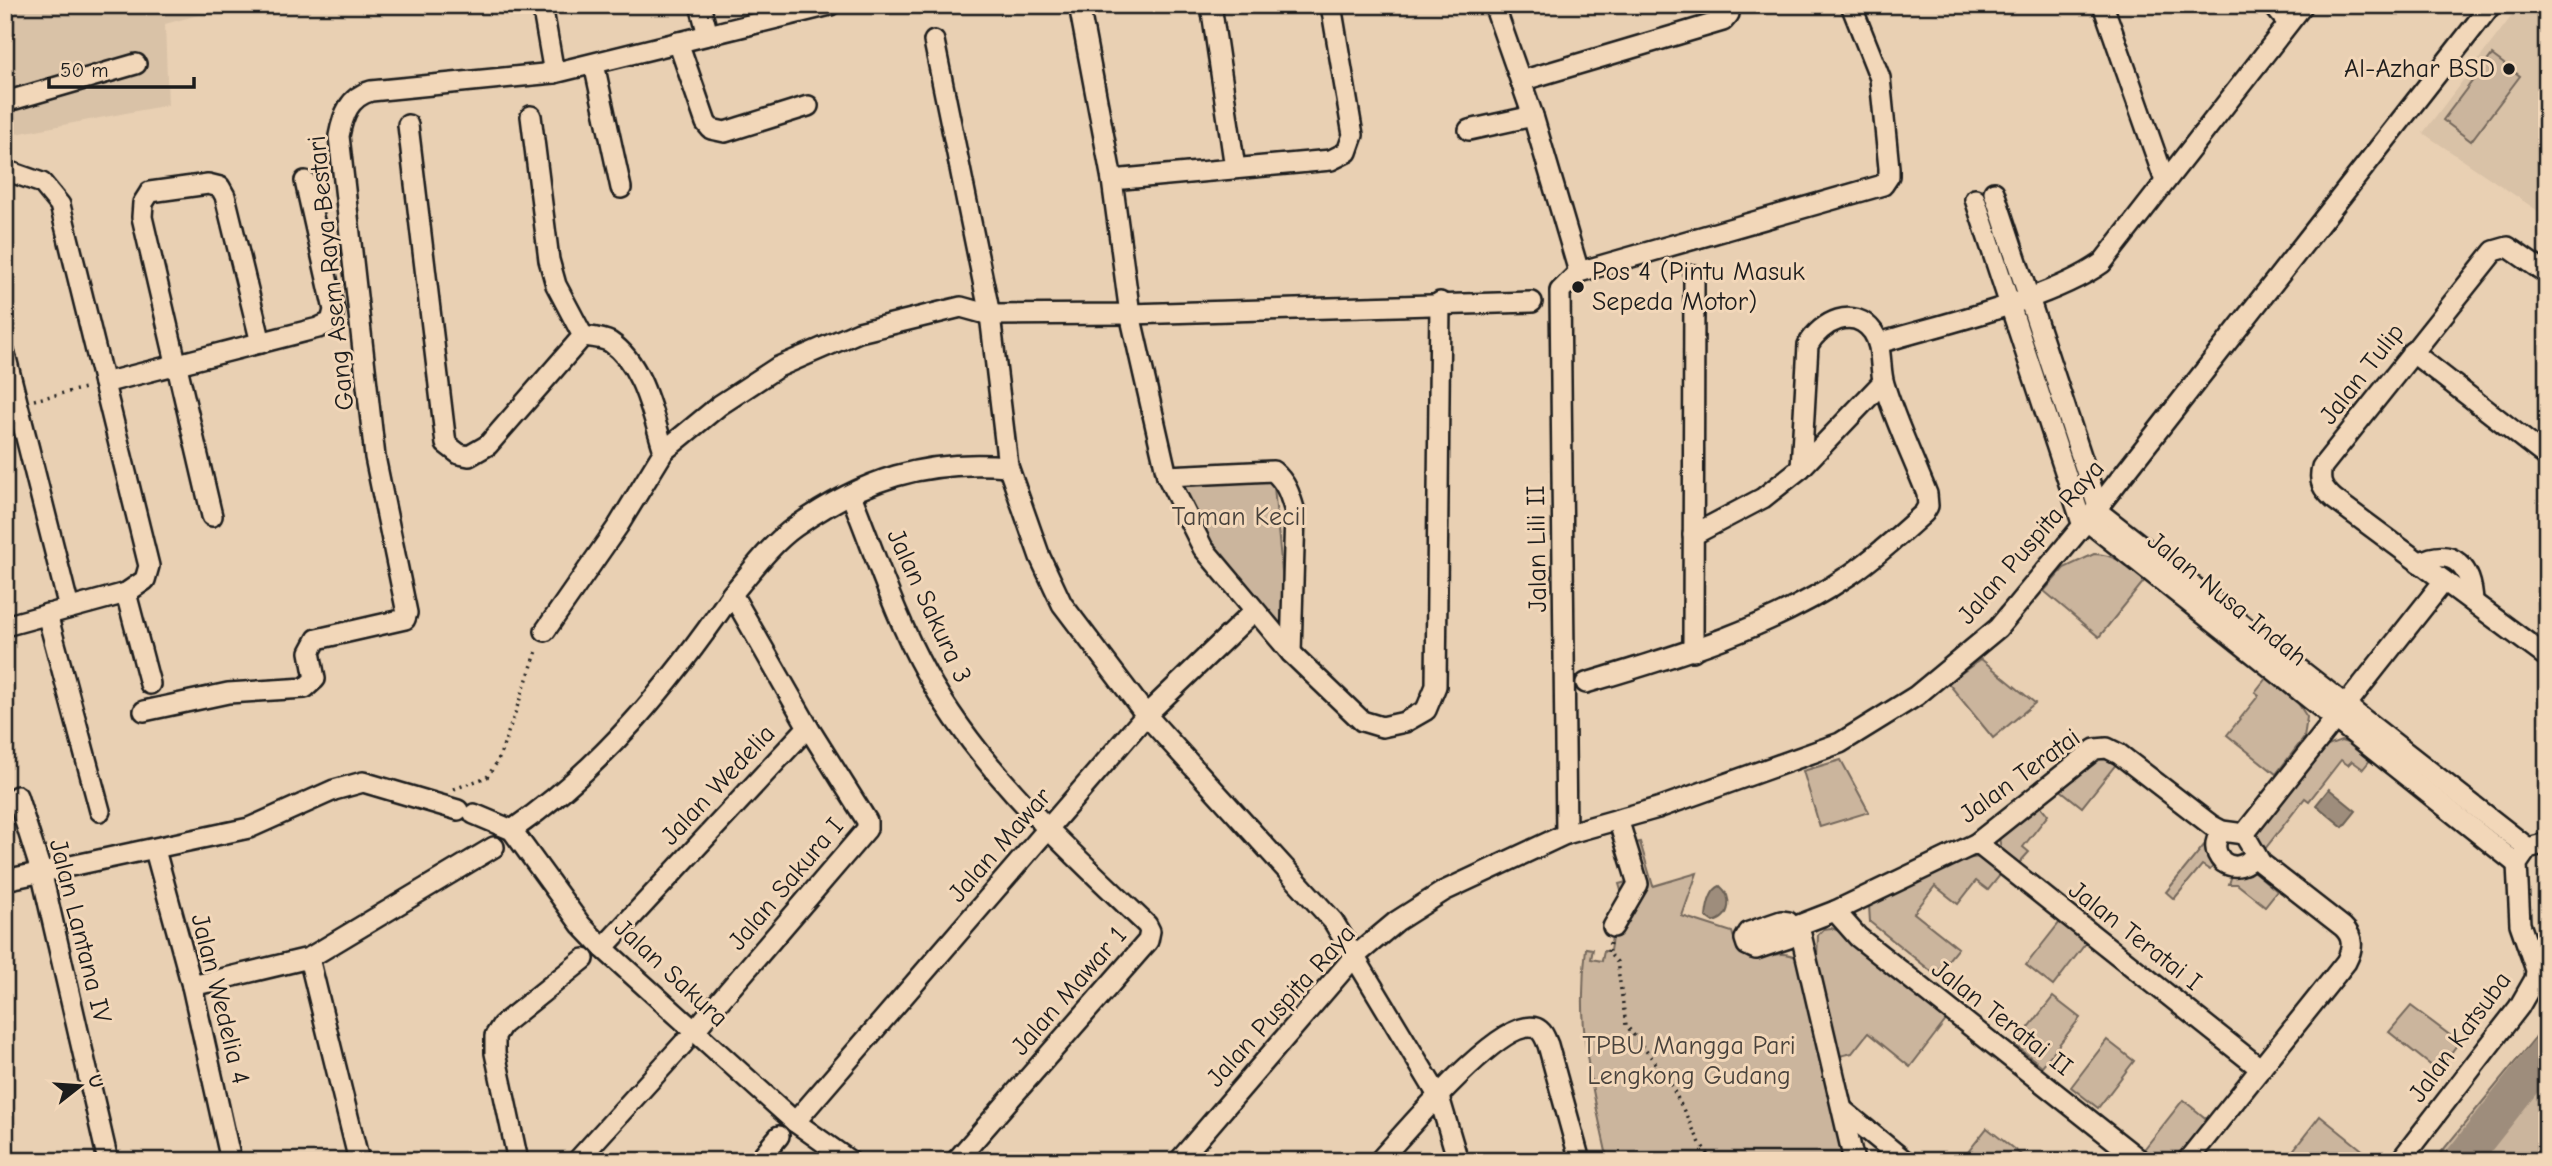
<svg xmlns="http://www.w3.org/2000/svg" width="2552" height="1166" font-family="'Comic Neue',sans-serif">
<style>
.built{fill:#d9c2a7}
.green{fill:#cbb59d;stroke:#74685c;stroke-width:2}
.water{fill:#9e8d7b;stroke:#6a6055;stroke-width:2}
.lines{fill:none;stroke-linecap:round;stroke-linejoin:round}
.river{stroke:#9e8d7b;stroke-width:35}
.minor-casing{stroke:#1c1c1c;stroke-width:24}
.path{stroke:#1c1c1c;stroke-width:3.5;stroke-dasharray:2 5;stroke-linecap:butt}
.minor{stroke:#f2d7b9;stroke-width:19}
.poi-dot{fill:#1c1c1c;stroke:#f2d7b9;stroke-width:2.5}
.labels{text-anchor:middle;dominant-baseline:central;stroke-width:6;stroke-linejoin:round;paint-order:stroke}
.poi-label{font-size:26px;fill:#1c1c1c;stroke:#f2d7b9;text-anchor:end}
.street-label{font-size:26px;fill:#1c1c1c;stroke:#f2d7b9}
.park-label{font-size:26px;fill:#48423c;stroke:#f2d7b9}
</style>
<rect width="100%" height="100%" fill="#e9d0b3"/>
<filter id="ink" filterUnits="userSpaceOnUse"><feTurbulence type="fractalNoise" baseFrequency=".0143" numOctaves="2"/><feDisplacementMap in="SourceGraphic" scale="14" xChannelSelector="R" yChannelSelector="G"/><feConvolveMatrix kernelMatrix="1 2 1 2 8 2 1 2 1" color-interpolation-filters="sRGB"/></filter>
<g filter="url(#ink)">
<!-- built -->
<g class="built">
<path d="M5 5H235L165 24 168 105 5 136Z"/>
<path d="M2520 5H2547V217L2423 133Z"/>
</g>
<!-- green -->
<g class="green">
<path d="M2492 55 2520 76 2471 141 2443 120Z"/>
<path d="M1273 476 1288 635 1205 537 1178 483Z"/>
<path d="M2094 554C2116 554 2129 567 2145 580L2099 637 2044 591 2064 568Z"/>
<path d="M1981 659 2035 703 1993 738 1948 683Z"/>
<path d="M2267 677 2294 697 2307 717 2304 738 2276 774 2227 735 2259 695 2255 692Z"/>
<path d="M2341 741 2351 744 2371 759 2363 769 2352 761 2348 765 2341 760 2309 801 2305 798 2261 854 2256 834 2264 821 2325 747Z"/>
<path d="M2100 757 2117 763 2082 807 2058 788Z"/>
<path d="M1841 760 1869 812 1820 827 1803 771Z"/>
<path d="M2039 804 2048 815 2023 847 2029 852 2019 863 2001 848 1999 838Z"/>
<path d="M2209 839 2214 865 2210 870 2202 865 2174 899 2166 892Z"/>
<path d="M1640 842 1653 886 1697 873 1682 916 1732 932 1738 951 1750 959C1767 958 1783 948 1799 959L1845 1161H1608C1591 1082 1576 1029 1586 948L1593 949 1591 959 1602 961 1604 951H1610L1617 900 1623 897 1619 884 1630 881 1620 848Z"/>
<path d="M1980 857 2000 875 1988 890 1976 881 1958 904 1935 886 1914 913 1958 948 1936 975 1870 922 1869 905 1965 859Z"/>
<path d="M2252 870 2277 891 2265 906 2237 884H2229L2232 875Z"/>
<path d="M2060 922 2086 943 2053 986 2026 965Z"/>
<path d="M1831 928 1842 932 1947 1019 1910 1067 1868 1033 1852 1053 1840 1056 1817 958 1818 935 1824 929Z"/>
<path d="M2053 997 2080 1018 2042 1066 2015 1045Z"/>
<path d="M2411 1006 2459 1042 2438 1071 2389 1032Z"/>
<path d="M2547 1023V1161H2434Z"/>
<path d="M2107 1040 2134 1061 2098 1108 2071 1087Z"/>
<path d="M2183 1100 2209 1121 2177 1161H2154L2142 1152Z"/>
<path d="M2320 1116 2376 1161H2285Z"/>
<path d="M1987 1128 2029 1161H1961Z"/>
</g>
<!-- water -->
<g class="water">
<path d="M2329 789 2356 811 2343 827 2316 805Z"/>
<path d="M1720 886C1733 897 1731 918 1713 922L1706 917C1707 907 1710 890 1720 886Z"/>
</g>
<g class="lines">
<!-- river -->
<path class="river" d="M2461 1161 2547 1052"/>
<defs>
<g id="minor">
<path d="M542 5 554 73"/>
<path d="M700 5 708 35"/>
<path d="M1079 5 1112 180 1130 314 1167 476 1203 548 1291 653 1362 721 1382 727 1405 722 1426 710 1436 686 1440 302"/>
<path d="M1211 5 1235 168"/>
<path d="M1494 5 1533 116 1579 272"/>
<path d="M2103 5 2165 181"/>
<path d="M2273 5 2288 23"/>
<path d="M934 41 990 315 1008 466 1040 557 1062 604 1146 715 1333 921 1439 1097 1458 1161"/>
<path d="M678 42 706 123 711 129 725 132 808 106"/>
<path d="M594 64 621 188"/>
<path d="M1521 81 1723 21 1729 14 1728 5"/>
<path d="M5 102 136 64"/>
<path d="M408 125 446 444 459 454 469 456 488 445 583 336 556 285 549 260 531 116"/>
<path d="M1469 130 1533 116"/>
<path d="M5 170 42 183 60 205 149 566 145 580 126 593 5 626"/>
<path d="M1112 180 1331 160 1347 152 1353 135 1331 5"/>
<path d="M1994 192 2098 507"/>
<path d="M1975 199 2083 526"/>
<path d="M2547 274 2508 247 2494 251 2322 467C2318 482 2323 489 2334 499L2547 657"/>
<path d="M583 336C591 337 603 338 610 342 644 365 652 414 664 451"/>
<path d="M1879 343C1942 324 2050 300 2102 263L2303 5"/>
<path d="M2412 352 2547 457"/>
<path d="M5 354 69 608"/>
<path d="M104 383 318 328 331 322 334 310 305 181"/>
<path d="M1167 476 1273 471C1287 483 1290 495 1295 512L1291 653"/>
<path d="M851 495C875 554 895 617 926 673 981 772 1066 847 1147 925L1150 931 1148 941 956 1161"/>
<path d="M2096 510 2528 848"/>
<path d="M212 516 142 217 143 203 150 192 208 184 220 187 225 196 261 343"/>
<path d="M2087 521 2517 864"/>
<path d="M1693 535 1763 498 1801 468 1883 382"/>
<path d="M2419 563C2454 545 2472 569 2473 602"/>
<path d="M126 593 150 684"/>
<path d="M47 614 100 811"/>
<path d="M545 631 618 526 664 451 720 405 778 367 859 332 961 307 990 315 1130 314 1532 302"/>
<path d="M1693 651 1694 275"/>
<path d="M1586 683C1677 656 1772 628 1851 574 1877 556 1901 534 1924 513L1928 506 1927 494C1913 458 1895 421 1884 384 1879 367 1883 347 1873 332 1854 305 1821 322 1808 345L1801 468"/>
<path d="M144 711 228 693 305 688 315 679 310 652 317 639 405 619 407 613 375 457 339 136C343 115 349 97 371 91L554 73 830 5"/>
<path d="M17 796 41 871 108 1161"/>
<path d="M474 814 512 830 581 925 603 948 795 1122 850 1161"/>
<path d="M512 830C602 768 671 683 732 594"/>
<path d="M2222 831C2213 842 2214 852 2223 862 2235 870 2247 866 2255 854"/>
<path d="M1566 834 1560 291 1579 272 1883 185 1889 176V168L1880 78 1851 5"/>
<path d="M2244 834 2444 581"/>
<path d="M1977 843 2261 1069"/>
<path d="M155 850 192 986 231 1161"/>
<path d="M5 880 249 828 334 790 363 782 458 810"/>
<path d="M1835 911 1858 937 2141 1161"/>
<path d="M1781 921 1788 922 1791 928 1789 938 1756 949 1747 945 1745 939 1749 932Z"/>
<path d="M1799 926 1854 1161"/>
<path d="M1613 927 1638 884 1618 819"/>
<path d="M1791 928 1835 911 1977 843 2095 749 2107 748 2119 754 2211 825 2222 831 2244 834 2261 863 2343 927C2354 937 2353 949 2346 962L2187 1161"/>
<path d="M603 948 808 727 732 594C751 572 771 544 795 527 863 479 925 459 1008 466"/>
<path d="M192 986 309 958"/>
<path d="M694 1031 867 829V821L808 727"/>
<path d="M1843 1110 1905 1161"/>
<path d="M795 1122 1146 715 1254 611"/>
<path d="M359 1161 309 958 494 847"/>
<path d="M518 1161 495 1053V1036L502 1025 584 959"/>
<path d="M577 1161 684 1043"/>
<path d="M758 1161 779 1136"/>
<path d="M1179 1161 1354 957 1397 921 1444 891 1566 834 1658 808 1840 743 1916 696 1998 628 2098 507 2491 5"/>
<path d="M1379 1161C1404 1134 1501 1016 1536 1028 1543 1031 1545 1038 1548 1045L1580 1161"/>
<path d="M2400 1161 2519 1007 2535 979 2536 970 2520 924 2517 864 2528 848 2547 843"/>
</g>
</defs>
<!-- minor casing -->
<use href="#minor" class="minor-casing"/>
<!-- path -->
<g class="path">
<path d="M34 400 85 388"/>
<path d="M454 789 487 777 498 761 538 648"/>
<path d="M1610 943 1608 952 1617 962 1626 1025 1668 1079 1700 1143 1713 1161"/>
</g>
<!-- minor -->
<use href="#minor" class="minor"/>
</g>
</g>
<!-- markers -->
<g class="poi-dot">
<circle cx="2509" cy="69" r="7"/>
<circle cx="1578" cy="287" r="7"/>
</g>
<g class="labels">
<!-- poi labels -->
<g class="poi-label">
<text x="2495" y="69">Al-Azhar BSD</text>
<text x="1592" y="272" text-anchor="start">Pos 4 (Pintu Masuk<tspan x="1592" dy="30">Sepeda Motor)</tspan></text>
</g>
<!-- street labels -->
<g class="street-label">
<text transform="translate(331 273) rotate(-96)">Gang Asem Raya Bestari</text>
<text transform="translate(2362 374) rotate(-52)">Jalan Tulip</text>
<text transform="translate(2031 542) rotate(-49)">Jalan Puspita Raya</text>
<text transform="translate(1537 549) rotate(-91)">Jalan Lili II</text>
<text transform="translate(2227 599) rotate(39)">Jalan Nusa Indah</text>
<text transform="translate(929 606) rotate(65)">Jalan Sakura 3</text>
<text transform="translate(2020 776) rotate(-36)">Jalan Teratai</text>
<text transform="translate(718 785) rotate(-47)">Jalan Wedelia</text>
<text transform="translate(1000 845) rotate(-49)">Jalan Mawar</text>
<text transform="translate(786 884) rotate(-50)">Jalan Sakura I</text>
<text transform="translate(80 931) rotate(76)">Jalan Lantana IV</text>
<text transform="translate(2135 936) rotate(38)">Jalan Teratai I</text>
<text transform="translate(671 973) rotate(43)">Jalan Sakura</text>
<text transform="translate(1069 991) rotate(-49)">Jalan Mawar 1</text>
<text transform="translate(220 999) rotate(76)">Jalan Wedelia 4</text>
<text transform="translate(1281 1006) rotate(-48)">Jalan Puspita Raya</text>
<text transform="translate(2002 1018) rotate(38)">Jalan Teratai II</text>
<text transform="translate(2460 1037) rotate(-54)">Jalan Katsuba</text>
</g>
<!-- park labels -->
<g class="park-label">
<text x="1239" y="517">Taman Kecil</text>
<text x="1689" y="1046">TPBU Mangga Pari<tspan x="1689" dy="30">Lengkong Gudang</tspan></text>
</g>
</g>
<!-- margin -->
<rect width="2552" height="1166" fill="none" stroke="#f2d7b9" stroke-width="28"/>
<rect x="14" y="14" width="2524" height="1138" fill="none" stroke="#1c1c1c" stroke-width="2.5" filter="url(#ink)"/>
<!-- north arrow -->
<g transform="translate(80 1086) rotate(73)" stroke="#f2d7b9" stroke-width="5" paint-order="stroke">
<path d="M0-5L12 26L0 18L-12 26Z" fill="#1c1c1c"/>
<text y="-10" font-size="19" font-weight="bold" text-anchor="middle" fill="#1c1c1c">U</text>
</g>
<!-- scale -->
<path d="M49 77v10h145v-10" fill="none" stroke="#1c1c1c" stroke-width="3.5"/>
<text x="60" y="77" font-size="21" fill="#1c1c1c" stroke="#f2d7b9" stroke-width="5" paint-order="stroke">50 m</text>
</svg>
